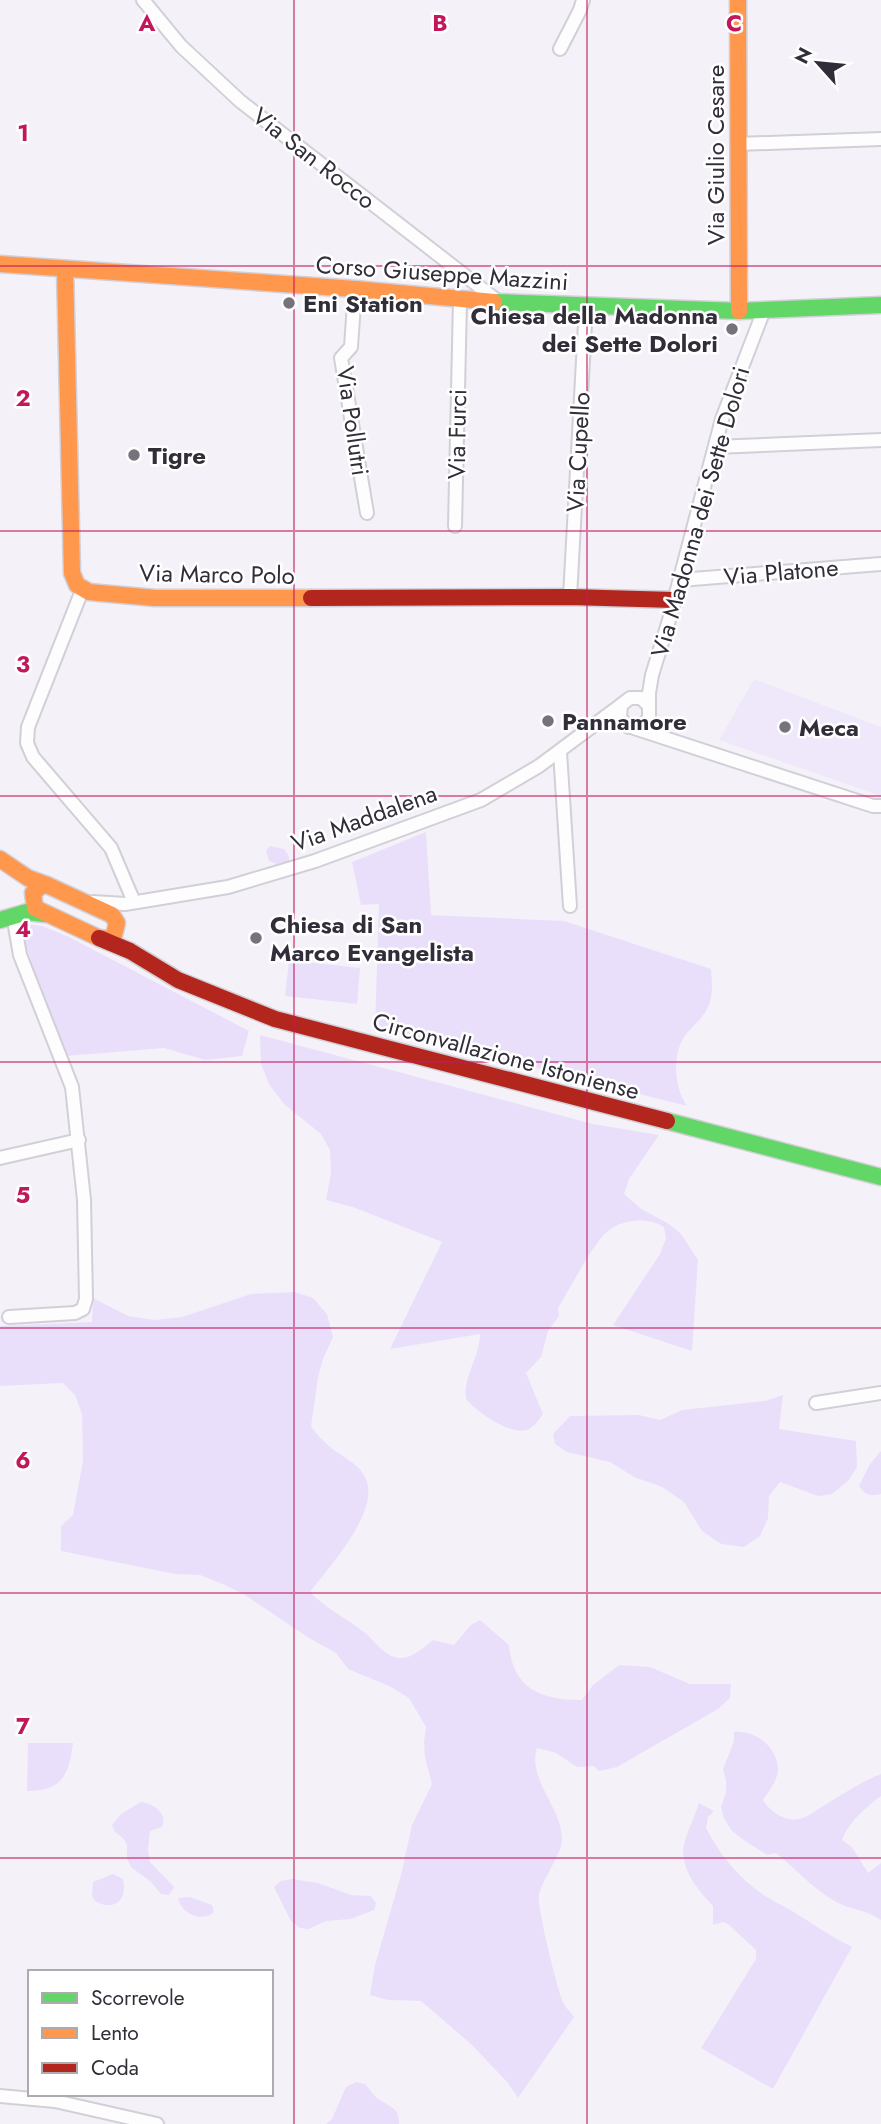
<svg xmlns="http://www.w3.org/2000/svg" width="881" height="2124" font-family="Jost,sans-serif">
<style>
.built{fill:#eee8fa}
.green{fill:#eadffb}
.lines{fill:none;stroke-linecap:round;stroke-linejoin:round}
.street-casing{stroke:#d2cfd7;stroke-width:16}
.fast-casing{stroke:#d2cfd7;stroke-width:19}
.slow-casing{stroke:#d2cfd7;stroke-width:19}
.jam-casing{stroke:#d2cfd7;stroke-width:19}
.street{stroke:#fdfdfe;stroke-width:12}
.fast{stroke:#63d668;stroke-width:16}
.slow{stroke:#ff974d;stroke-width:16}
.jam{stroke:#b3261e;stroke-width:16}
.grid{fill:none;stroke:#c2185b;stroke-width:2;stroke-opacity:0.55}
.poi-dot{fill:#76737c;stroke:#fff;stroke-width:2.5}
.labels{text-anchor:middle;dominant-baseline:central;stroke-width:5;stroke-linejoin:round;paint-order:stroke}
.street-label{font-size:24px;fill:#322e39;stroke:#fff}
.poi-label{font-size:24px;font-weight:bold;fill:#322e39;stroke:#fff;text-anchor:start}
.grid-label{font-size:23px;text-anchor:middle;font-weight:bold;fill:#c2185b;stroke:#fff;stroke-width:5;stroke-linejoin:round;paint-order:stroke}
</style>
<rect width="100%" height="100%" fill="#f4f2f8"/>
<!-- built -->
<path class="built" d="M754 679 881 727V796L719 740Z"/>
<!-- green -->
<g class="green">
<path d="M426 832 431 915 564 921 711 969C712 980 713 991 710 1002 706 1015 696 1023 687 1033 671 1052 674 1087 687 1106L375 1027 379 904 361 905 352 862Z"/>
<path d="M270 846 284 849 289 856V861L280 865 269 861 266 850Z"/>
<path d="M25 924 42 926 67 936 249 1031 242 1056 205 1060 164 1048 66 1056 44 1001 22 934Z"/>
<path d="M289 960 360 968 357 1004 285 996Z"/>
<path d="M260 1035 593 1124 659 1135 629 1179 624 1194 640 1208 669 1224 681 1234 698 1260 692 1351 613 1325 660 1254 666 1238 664 1227C648 1217 623 1219 608 1231 595 1240 568 1292 558 1308L559 1316 548 1331 541 1357 526 1373 543 1414C539 1420 534 1427 527 1430 509 1435 477 1412 466 1399 463 1375 480 1357 480 1334L390 1349 442 1242 353 1207 326 1200 331 1173 330 1150 321 1134 284 1104 269 1084 261 1064Z"/>
<path d="M295 1292 313 1298 327 1314 333 1337 323 1359 318 1377 311 1427C317 1434 323 1441 330 1447 341 1456 361 1465 366 1479 380 1512 329 1567 310 1592 325 1608 346 1618 364 1632 375 1641 384 1656 399 1658 412 1659 424 1647 433 1640L454 1645 471 1625 480 1620 509 1645C513 1689 541 1700 582 1700L593 1685 619 1665 650 1667 690 1684H731L730 1698 718 1709 617 1767 599 1771 594 1766 577 1767 556 1753 537 1748C527 1780 563 1808 562 1840 562 1853 543 1879 539 1894 536 1904 558 1993 564 2004 567 2009 571 2013 574 2017L518 2098 508 2083 472 2045 421 2001 388 2000 370 1995 375 1965 401 1875 412 1825 432 1784 425 1758 424 1742 426 1727 409 1698 389 1686 348 1669 336 1653 309 1638 245 1595 225 1585 200 1575 175 1574 61 1551V1526L73 1515 83 1461 82 1414 75 1395 63 1383 0 1386V1326L92 1322 93 1298 128 1316 154 1320 182 1317 251 1294Z"/>
<path d="M783 1395 779 1429 856 1441 857 1467 848 1481 832 1494 818 1496 780 1482 769 1496 768 1518 760 1536 744 1547 721 1544 702 1531 684 1502 662 1487 634 1477 610 1462 567 1452 555 1444 553 1434 570 1416 639 1415 660 1420 682 1410 765 1401Z"/>
<path d="M881 1451V1494C870 1496 866 1496 859 1486L870 1464Z"/>
<path d="M734 1732C755 1730 777 1746 778 1769 778 1780 769 1791 763 1800 770 1811 784 1822 799 1819 808 1817 815 1811 823 1806 842 1795 860 1782 881 1774V1796C866 1807 848 1823 842 1840L852 1847 868 1873 881 1863V1920C866 1909 850 1910 836 1902 813 1889 796 1869 776 1853L767 1855 745 1841 731 1830 724 1818 721 1807 726 1792V1781L723 1769 734 1741Z"/>
<path d="M28 1743H73C69 1774 63 1791 27 1791Z"/>
<path d="M141 1802C153 1803 168 1813 162 1827L150 1831 148 1850 150 1862 174 1887 169 1895 161 1894 151 1882 131 1867 127 1859V1845L123 1838 115 1832 112 1825 121 1814Z"/>
<path d="M699 1803 714 1811 708 1817 706 1828C720 1855 741 1881 767 1897 778 1904 790 1909 800 1916 819 1928 832 1937 852 1947L773 2089 701 2048 756 1959V1950L728 1924 723 1922 713 1925V1906C699 1891 684 1874 683 1852 683 1840 695 1816 699 1803Z"/>
<path d="M113 1874 123 1879C128 1900 114 1912 95 1901L92 1896 93 1882Z"/>
<path d="M292 1879 318 1883 351 1895 371 1896 376 1903 374 1910 351 1919 326 1921 308 1929 300 1928 291 1921 274 1887 281 1881Z"/>
<path d="M190 1897 212 1905 214 1912C202 1923 181 1914 178 1898Z"/>
<path d="M356 2082 365 2084C369 2088 373 2095 377 2098 388 2107 400 2106 399 2124H326L332 2119 346 2087Z"/>
</g>
<g class="lines">
<defs>
<g id="street">
<path d="M143 0 181 46 240 101 499 302"/>
<path d="M560 49 580 10 583 0"/>
<path d="M738 144 881 139"/>
<path d="M355 289 351 347 341 358 367 513"/>
<path d="M715 447 881 440"/>
<path d="M455 526 460 300"/>
<path d="M680 580 881 564"/>
<path d="M83 588 28 727 27 743 33 757 111 848 134 902"/>
<path d="M570 597 586 306"/>
<path d="M649 706 641 698H630L621 705 620 718 629 727 643 725 649 718V693L652 675 669 620 722 419 764 310"/>
<path d="M634 728 873 806H881"/>
<path d="M560 752 570 906"/>
<path d="M93 902 125 904 228 887 315 861 481 800 539 766 621 705"/>
<path d="M0 1158 79 1140"/>
<path d="M9 1317 75 1313 83 1309 86 1299 84 1200 72 1087 20 955 13 915"/>
<path d="M816 1403 881 1393"/>
<path d="M0 2096 55 2101 157 2124"/>
</g>
<g id="fast">
<path d="M494 302 739 311 881 305"/>
<path d="M0 920 27 912 45 914"/>
<path d="M667 1121 881 1177"/>
</g>
<g id="slow">
<path d="M738 0 739 311"/>
<path d="M0 264 355 289 494 302"/>
<path d="M65 269 72 573 77 585 89 592 155 598H311"/>
<path d="M0 859 28 878 47 885"/>
<path d="M47 885 112 915 117 923 114 935 108 939 99 938 35 908 33 893 41 886Z"/>
</g>
<g id="jam">
<path d="M311 598 570 597 674 600"/>
<path d="M99 938 130 951 178 980 275 1019 667 1121"/>
</g>
</defs>
<!-- street casing -->
<use href="#street" class="street-casing"/>
<!-- fast casing -->
<use href="#fast" class="fast-casing"/>
<!-- slow casing -->
<use href="#slow" class="slow-casing"/>
<!-- jam casing -->
<use href="#jam" class="jam-casing"/>
<!-- street -->
<use href="#street" class="street"/>
<!-- fast -->
<use href="#fast" class="fast"/>
<!-- slow -->
<use href="#slow" class="slow"/>
<!-- jam -->
<use href="#jam" class="jam"/>
</g>
<!-- grid -->
<path class="grid" d="M294 0V2124M587 0V2124M0 266H881M0 531H881M0 796H881M0 1062H881M0 1328H881M0 1593H881M0 1858H881"/>
<!-- markers -->
<g class="poi-dot">
<circle cx="289" cy="303" r="7"/>
<circle cx="732" cy="329" r="7"/>
<circle cx="134" cy="455" r="7"/>
<circle cx="548" cy="721" r="7"/>
<circle cx="785" cy="727" r="7"/>
<circle cx="256" cy="938" r="7"/>
</g>
<g class="labels">
<!-- street labels -->
<g class="street-label">
<text transform="translate(715 155) rotate(-90)">Via Giulio Cesare</text>
<text transform="translate(314 158) rotate(38)">Via San Rocco</text>
<text transform="translate(442 273) rotate(4)">Corso Giuseppe Mazzini</text>
<text transform="translate(353 421) rotate(82)">Via Pollutri</text>
<text transform="translate(457 434) rotate(-89)">Via Furci</text>
<text transform="translate(578 452) rotate(-87)">Via Cupello</text>
<text transform="translate(700 512) rotate(-74)">Via Madonna dei Sette Dolori</text>
<text transform="translate(781 572) rotate(-5)">Via Platone</text>
<text transform="translate(217 574) rotate(1)">Via Marco Polo</text>
<text transform="translate(364 818) rotate(-20)">Via Maddalena</text>
<text transform="translate(506 1056) rotate(15)">Circonvallazione Istoniense</text>
</g>
<!-- poi labels -->
<g class="poi-label">
<text x="303" y="303">Eni Station</text>
<text x="718" y="315" text-anchor="end">Chiesa della Madonna<tspan x="718" dy="28">dei Sette Dolori</tspan></text>
<text x="148" y="455">Tigre</text>
<text x="562" y="721">Pannamore</text>
<text x="799" y="727">Meca</text>
<text x="270" y="924">Chiesa di San<tspan x="270" dy="28">Marco Evangelista</tspan></text>
</g>
</g>
<g class="grid-label">
<text x="147" y="31">A</text>
<text x="440" y="31">B</text>
<text x="734" y="31">C</text>
<text x="23" y="141">1</text>
<text x="23" y="406">2</text>
<text x="23" y="672">3</text>
<text x="23" y="937">4</text>
<text x="23" y="1203">5</text>
<text x="23" y="1468">6</text>
<text x="23" y="1734">7</text>
</g>
<!-- legend -->
<rect x="28" y="1970" width="245" height="126" fill="#ffffff" stroke="#adabb0" stroke-width="2"/>
<rect x="42" y="1993" width="35" height="10" fill="#63d668" stroke="#adabb0" stroke-width="2"/>
<text x="91" y="2005" font-size="21" fill="#322e39">Scorrevole</text>
<rect x="42" y="2028" width="35" height="10" fill="#ff974d" stroke="#adabb0" stroke-width="2"/>
<text x="91" y="2040" font-size="21" fill="#322e39">Lento</text>
<rect x="42" y="2063" width="35" height="10" fill="#b3261e" stroke="#adabb0" stroke-width="2"/>
<text x="91" y="2075" font-size="21" fill="#322e39">Coda</text>
<!-- north arrow -->
<g transform="translate(818 63) rotate(297)" stroke="#ffffff" stroke-width="5" paint-order="stroke">
<path d="M0-5L12 26L0 18L-12 26Z" fill="#322e39"/>
<text y="-10" font-size="19" font-weight="bold" text-anchor="middle" fill="#322e39">N</text>
</g>
</svg>
